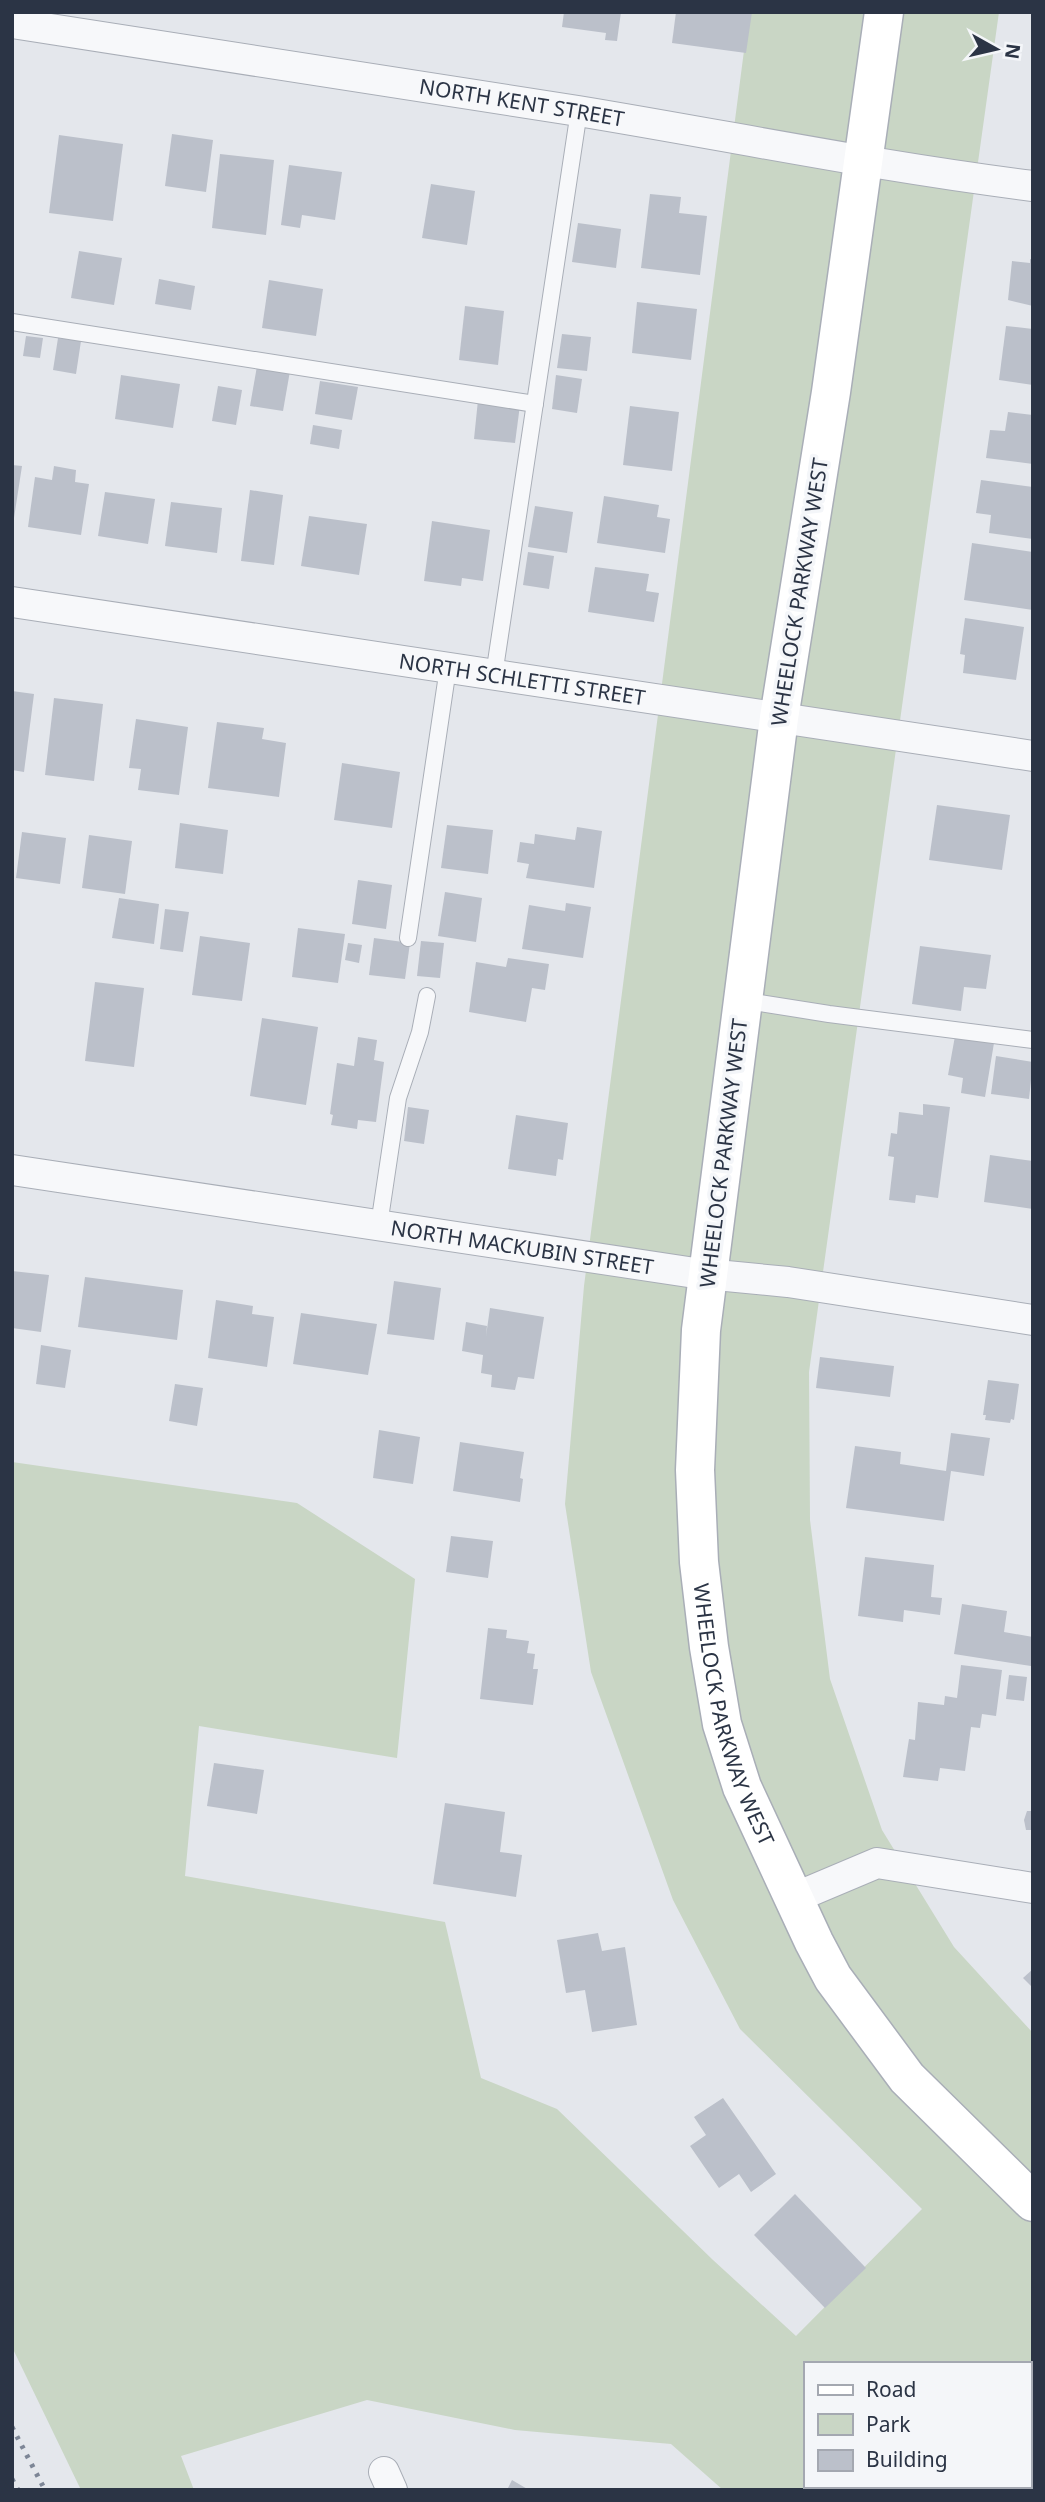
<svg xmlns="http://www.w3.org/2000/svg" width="1045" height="2502" font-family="'Noto Sans',sans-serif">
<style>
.green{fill:#c9d6c5;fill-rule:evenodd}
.building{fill:#bbc0ca}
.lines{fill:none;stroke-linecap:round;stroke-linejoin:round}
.lane-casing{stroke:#a9aeb7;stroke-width:18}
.street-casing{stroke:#a9aeb7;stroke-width:32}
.secondary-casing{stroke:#a9aeb7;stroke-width:41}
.lane{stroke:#f7f8fa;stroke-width:16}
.street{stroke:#f7f8fa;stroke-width:30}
.secondary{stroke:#fff;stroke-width:38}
.rail{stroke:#7d8696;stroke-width:5;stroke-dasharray:3.5 7;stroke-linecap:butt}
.labels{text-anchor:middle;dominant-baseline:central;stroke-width:7;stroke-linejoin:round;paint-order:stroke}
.street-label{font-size:21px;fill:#2b3445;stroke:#f4f6f9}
</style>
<rect width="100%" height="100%" fill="#e4e7ec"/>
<!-- green -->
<path class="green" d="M749 12H999L809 1372 810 1520 830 1679 882 1830 954 1947 1033 2033V2490H723L671 2444 515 2430 367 2400 181 2456 194 2490H81L12 2347V1462L297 1503 415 1579 397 1758 199 1726 185 1876 445 1922 481 2078 557 2109 713 2260 796 2336 922 2209 740 2029 673 1900 591 1672 565 1504 584 1286ZM805 2364H1029V2486H805Z"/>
<!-- building -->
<g class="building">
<path d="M564 12H621L617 41 605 40 606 33 562 27Z"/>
<path d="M676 12H752L746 53 672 43Z"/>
<path d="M172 134 213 140 206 192 165 186Z"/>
<path d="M59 135 123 144 113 221 49 213Z"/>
<path d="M220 154 274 160 266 235 212 228Z"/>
<path d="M289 165 342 172 335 220 302 215 300 228 281 225Z"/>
<path d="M431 184 475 191 467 245 422 238Z"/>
<path d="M650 194 681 197 679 213 707 216 700 275 641 268Z"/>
<path d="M578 223 621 229 616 268 572 262Z"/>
<path d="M79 251 122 258 114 305 71 298Z"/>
<path d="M1030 259 1033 260V306L1008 300 1012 261 1030 263Z"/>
<path d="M159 279 195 286 191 310 155 304Z"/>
<path d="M269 280 323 289 316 336 262 328Z"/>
<path d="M637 302 697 309 691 360 632 353Z"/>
<path d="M465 306 504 311 498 365 459 360Z"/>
<path d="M1006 326 1033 329V385L999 380Z"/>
<path d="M562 334 591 337 587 371 557 368Z"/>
<path d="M26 336 43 338 40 358 23 356Z"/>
<path d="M58 338 81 341 76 374 53 370Z"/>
<path d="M257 366 290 371 283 411 250 406Z"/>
<path d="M121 375 180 384 173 428 115 419Z"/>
<path d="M556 375 582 379 577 413 552 409Z"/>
<path d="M320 381 358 387 352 420 315 414Z"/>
<path d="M218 386 242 390 236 425 212 421Z"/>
<path d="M478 400 520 405 515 443 474 439Z"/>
<path d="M630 406 679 412 672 471 623 465Z"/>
<path d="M1008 412 1033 415V464L986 458 990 430 1005 431Z"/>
<path d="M313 425 342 430 339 449 310 444Z"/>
<path d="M12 465 22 466 14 518H12Z"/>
<path d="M54 466 76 470 75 482 89 484 81 535 28 527 35 477 52 480Z"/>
<path d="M981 480 1033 487V539L989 533 991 515 976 513Z"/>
<path d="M250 490 283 495 274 565 241 561Z"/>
<path d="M105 492 155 499 148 544 98 536Z"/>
<path d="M604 496 659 505 657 517 670 519 665 553 597 543Z"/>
<path d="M171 502 222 508 217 553 165 546Z"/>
<path d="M535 506 573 512 567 553 528 547Z"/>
<path d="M309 516 367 524 359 575 301 566Z"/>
<path d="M432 521 490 530 483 581 462 578 461 586 424 581Z"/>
<path d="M972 543 1033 552V610L964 600Z"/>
<path d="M528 552 554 556 549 589 523 585Z"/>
<path d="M595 567 649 574 646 591 659 593 654 622 588 612Z"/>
<path d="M965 618 1024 627 1016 680 963 673 965 655 960 654Z"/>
<path d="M12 691 34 694 24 772 12 770Z"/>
<path d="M54 698 103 704 94 781 45 775Z"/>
<path d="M136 719 188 727 179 795 138 790 141 769 129 768Z"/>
<path d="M217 722 264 728 262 739 286 743 279 797 208 788Z"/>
<path d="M342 763 400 772 392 828 334 820Z"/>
<path d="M937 805 1010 815 1002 870 929 860Z"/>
<path d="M180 823 228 830 223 874 175 868Z"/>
<path d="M447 825 493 830 488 874 441 868Z"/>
<path d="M577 827 602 831 594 888 526 878 529 864 517 862 520 842 534 844 535 834 575 840Z"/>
<path d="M22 832 66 838 60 884 16 878Z"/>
<path d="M89 835 132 841 125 894 82 888Z"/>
<path d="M358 880 392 885 386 929 352 924Z"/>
<path d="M445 892 482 898 476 942 438 936Z"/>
<path d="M119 898 159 904 154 944 112 938Z"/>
<path d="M566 903 591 907 583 958 522 949 529 905 565 911Z"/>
<path d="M165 909 189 912 183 952 160 949Z"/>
<path d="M298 928 345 934 338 983 292 977Z"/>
<path d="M200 936 250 943 242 1001 192 995Z"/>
<path d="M374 938 410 943 405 979 369 975Z"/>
<path d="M421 941 444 943 440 978 417 976Z"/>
<path d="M348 943 362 945 359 963 345 960Z"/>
<path d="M920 946 991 955 986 989 964 987 961 1011 912 1004Z"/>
<path d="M508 958 549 964 545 990 532 988 526 1022 469 1012 476 962 506 967Z"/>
<path d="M95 982 144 988 134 1067 85 1061Z"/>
<path d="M262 1018 318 1027 306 1105 250 1096Z"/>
<path d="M955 1036 994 1043 985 1097 961 1093 963 1078 948 1075Z"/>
<path d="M358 1037 377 1040 374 1060 384 1062 376 1122 358 1120 357 1129 331 1125 333 1115 330 1114 337 1063 354 1066Z"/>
<path d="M996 1056 1033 1062 1029 1099 991 1094Z"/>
<path d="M923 1104 950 1107 938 1198 916 1195 915 1203 889 1200 894 1157 888 1156 891 1133 897 1134 899 1112 923 1115Z"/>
<path d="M408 1107 429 1110 424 1144 404 1141Z"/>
<path d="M516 1115 568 1123 563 1160 558 1159 556 1176 508 1169Z"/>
<path d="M990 1155 1033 1161V1209L984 1202Z"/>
<path d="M12 1271 49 1275 41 1332 12 1328Z"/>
<path d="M85 1277 183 1290 177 1340 78 1327Z"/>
<path d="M394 1281 441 1288 434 1340 387 1334Z"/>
<path d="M216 1300 253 1306 252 1314 274 1317 267 1367 208 1358Z"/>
<path d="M490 1308 544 1317 534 1379 518 1377 515 1390 491 1387 492 1375 481 1373 483 1355 462 1351 466 1322 487 1326 486 1336Z"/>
<path d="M301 1313 377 1324 368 1375 293 1364Z"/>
<path d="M41 1345 71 1350 65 1388 36 1384Z"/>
<path d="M820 1357 894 1366 890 1397 816 1388Z"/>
<path d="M988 1380 1019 1384 1014 1420 1011 1419 1010 1423 985 1420 986 1415H983Z"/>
<path d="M175 1384 203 1388 197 1426 169 1421Z"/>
<path d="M379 1430 420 1437 413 1484 373 1478Z"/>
<path d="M951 1433 990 1438 984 1476 951 1471 944 1521 846 1508 855 1446 901 1452 900 1464 946 1471Z"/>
<path d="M460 1442 524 1452 520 1478 523 1479 520 1502 453 1491Z"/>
<path d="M451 1536 493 1541 488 1578 446 1572Z"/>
<path d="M865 1557 934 1565 931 1597 942 1598 940 1615 904 1610 903 1622 858 1616Z"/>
<path d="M962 1604 1007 1611 1004 1632 1033 1637 1031 1666 954 1654Z"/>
<path d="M488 1628 507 1630 506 1638 529 1641 527 1653 535 1654 533 1669H538L533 1705 480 1699Z"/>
<path d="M961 1665 1002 1670 996 1716 982 1714 980 1728 971 1727 965 1771 940 1768 938 1781 903 1777 909 1739 915 1740 918 1702 944 1705 945 1696 957 1698Z"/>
<path d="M1009 1675 1027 1677 1024 1701 1006 1699Z"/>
<path d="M214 1763 264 1770 257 1814 207 1806Z"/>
<path d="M445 1803 505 1812 500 1852 522 1855 516 1897 433 1884Z"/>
<path d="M1027 1811H1033V1830H1026L1024 1820Z"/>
<path d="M598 1933 602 1951 625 1947 637 2025 592 2032 585 1990 566 1993 557 1940Z"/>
<path d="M1033 1969V1988L1023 1978Z"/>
<path d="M723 2098 776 2174 751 2192 739 2174 719 2188 690 2146 706 2135 694 2117Z"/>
<path d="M795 2194 866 2268 825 2308 754 2235Z"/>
<path d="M512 2480 529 2490H507Z"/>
</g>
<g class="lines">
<defs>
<g id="lane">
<path d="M12 322 535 404"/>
<path d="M494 675 579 111"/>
<path d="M408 938 448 668"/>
<path d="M741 1000 829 1014 1033 1040"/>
<path d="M379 1225 398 1098 420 1032 427 996"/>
</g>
<g id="street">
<path id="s1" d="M12 23C201 53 390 80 578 111 730 136 880 167 1033 186"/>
<path id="s2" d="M12 602 1033 756"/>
<path id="s3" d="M12 1170 695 1273 788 1282 1033 1320"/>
<path d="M794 1898 877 1863 1033 1888"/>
<path d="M384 2472 392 2490"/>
</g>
<g id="secondary">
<path id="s4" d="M884 12 831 392 779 718 701 1330 695 1470 699 1562 709 1647 722 1724 742 1787 814 1942 833 1978 907 2078 1033 2202"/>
</g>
</defs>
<!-- lane casing -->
<use href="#lane" class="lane-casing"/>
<!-- street casing -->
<use href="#street" class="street-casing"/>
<!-- secondary casing -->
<use href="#secondary" class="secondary-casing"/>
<!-- lane -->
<use href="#lane" class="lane"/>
<!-- street -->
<use href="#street" class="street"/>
<!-- secondary -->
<use href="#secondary" class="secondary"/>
<!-- rail -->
<g class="rail">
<path d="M12 2427 45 2490"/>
<path d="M12 2479 18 2490"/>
</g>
</g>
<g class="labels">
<!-- street labels -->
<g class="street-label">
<text stroke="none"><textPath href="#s1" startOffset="516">NORTH KENT STREET</textPath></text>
<text transform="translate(799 592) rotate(-81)">WHEELOCK PARKWAY WEST</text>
<text stroke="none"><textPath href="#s2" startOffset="516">NORTH SCHLETTI STREET</textPath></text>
<text transform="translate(723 1153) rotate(-83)">WHEELOCK PARKWAY WEST</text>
<text stroke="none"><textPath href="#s3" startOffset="516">NORTH MACKUBIN STREET</textPath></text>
<text stroke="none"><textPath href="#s4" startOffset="1720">WHEELOCK PARKWAY WEST</textPath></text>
</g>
</g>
<!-- border -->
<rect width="1045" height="2502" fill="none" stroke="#2b3445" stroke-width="28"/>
<!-- legend -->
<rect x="804" y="2362" width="228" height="126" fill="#f4f6f9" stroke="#a4a8b1" stroke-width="2"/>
<rect x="818" y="2385" width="35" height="10" fill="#ffffff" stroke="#a4a8b1" stroke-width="2"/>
<text x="866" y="2397" font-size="21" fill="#2b3445">Road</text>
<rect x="818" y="2414" width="35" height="21" fill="#c9d6c5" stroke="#a4a8b1" stroke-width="2"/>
<text x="866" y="2432" font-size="21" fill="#2b3445">Park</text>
<rect x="818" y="2450" width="35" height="21" fill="#bbc0ca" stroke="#a4a8b1" stroke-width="2"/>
<text x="866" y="2467" font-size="21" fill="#2b3445">Building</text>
<!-- north arrow -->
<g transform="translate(996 49) rotate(98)" stroke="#f4f6f9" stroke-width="5" paint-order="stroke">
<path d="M0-5L12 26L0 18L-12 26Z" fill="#2b3445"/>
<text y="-10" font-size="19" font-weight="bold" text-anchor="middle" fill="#2b3445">N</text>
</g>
</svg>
